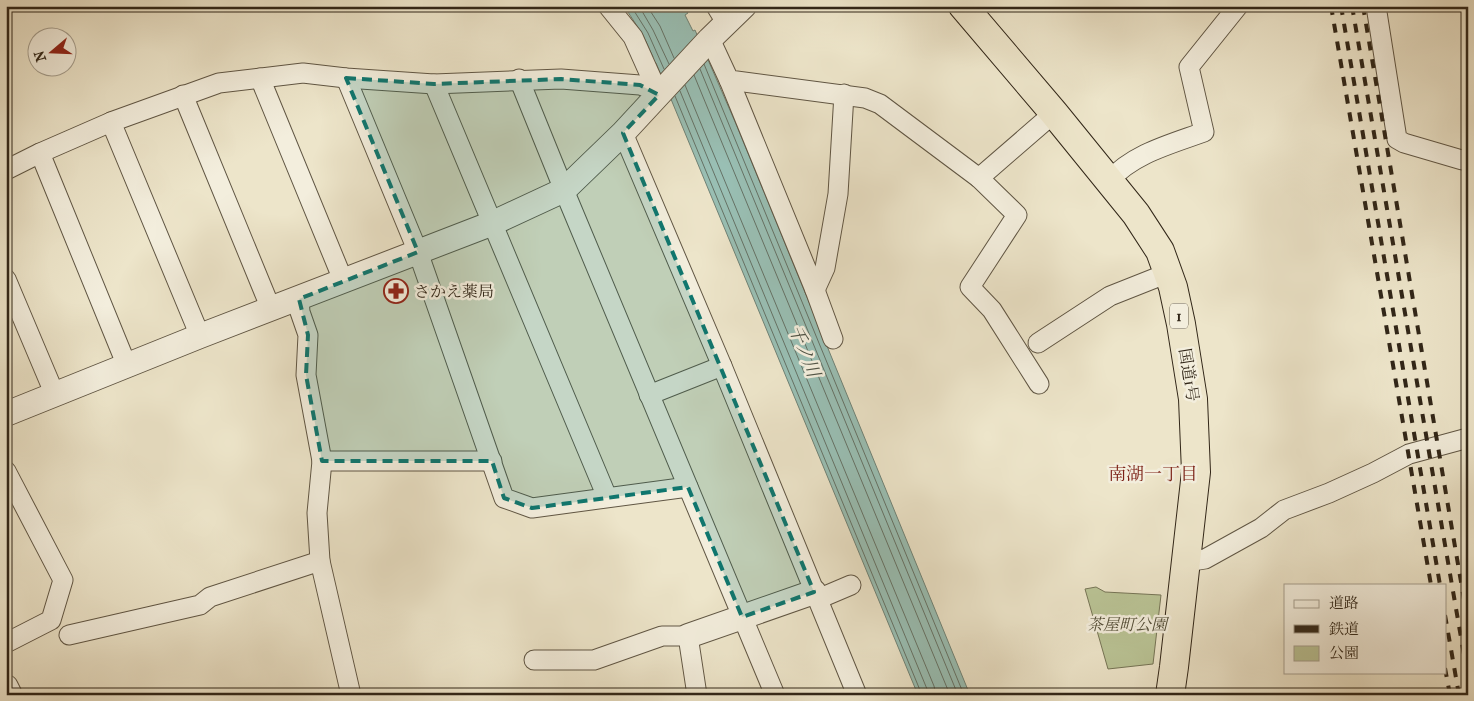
<svg xmlns="http://www.w3.org/2000/svg" width="1474" height="701" font-family="'IM FELL French Canon','Noto Serif JP',serif">
<style>
.green{fill:#bac496;stroke:#767557}
.water{fill:#99bfb4;stroke:#6f8276}
.lines{fill:none;stroke-linecap:round;stroke-linejoin:round}
.shore{stroke:#657266;stroke-width:1}
.minor-casing{stroke:#605644;stroke-width:21}
.tertiary-casing{stroke:#605644;stroke-width:26}
.trunk-casing{stroke:#312618;stroke-width:30}
.minor{stroke:#f3eedd;stroke-width:19}
.tertiary{stroke:#f3eedd;stroke-width:24}
.trunk{stroke:#ede5ca;stroke-width:28}
.rail{stroke:#312618;stroke-width:4;stroke-dasharray:9 9;stroke-linecap:butt}
.marked{fill:#0f766e;fill-opacity:0.2;stroke:#0f766e;stroke-width:4;stroke-dasharray:10 6;stroke-linejoin:round}
.labels{text-anchor:middle;dominant-baseline:central;stroke-width:5;stroke-linejoin:round;paint-order:stroke}
.shield{fill:#f3eedd;stroke:#6b6253;stroke-width:1}
.shield-label{font-size:15px;font-weight:bold;fill:#312618}
.poi-label{font-size:16px;fill:#312618;stroke:#f3eedd;text-anchor:start}
.street-label{font-size:16px;fill:#312618;stroke:#f3eedd}
.park-label{font-size:16px;font-style:italic;fill:#534e38;stroke:#f3eedd}
.water-label{font-size:18px;font-style:italic;fill:#505447;stroke:#f3eedd}
.neighbourhood-label{font-size:18px;fill:#7a1f14;stroke:#f3eedd}
</style>
<rect width="100%" height="100%" fill="#ede5ca"/>
<filter id="stains"><feTurbulence type="fractalNoise" baseFrequency=".004" numOctaves="4"/><feColorMatrix values="0 0 0 0 .2 0 0 0 0 .09 0 0 0 0 .02 0 0 0 .5 -.17"/></filter>
<radialGradient id="worn" r=".72"><stop offset=".6" stop-color="#630" stop-opacity="0"/><stop offset="1" stop-color="#630" stop-opacity=".3"/></radialGradient>
<!-- green -->
<path class="green" d="M1096 587 1105 592 1161 595 1153 664 1108 669 1085 589Z"/>
<!-- water -->
<path class="water" d="M624 6H684L688 13 685 15 693 31 695 30 736 124 970 695H918L656 63H654L652 58 653 57 643 35Z"/>
<g class="lines">
<!-- shore -->
<g class="shore">
<path d="M631 6 648 33 664 69"/>
<path d="M639 6 653 30 669 64"/>
<path d="M647 6 660 26 674 58"/>
<path d="M704 64 964 695"/>
<path d="M700 69 958 695"/>
<path d="M694 75 950 695"/>
<path d="M685 85 934 686 936 695"/>
<path d="M680 91 927 689 928 695"/>
<path d="M675 96 922 695"/>
</g>
<defs>
<g id="minor">
<path d="M608 6 633 37 659 95"/>
<path d="M716 6 727 24"/>
<path d="M1376 6 1397 139 1404 143 1462 160H1468"/>
<path d="M710 39 729 80 865 98 880 104 979 178 1054 113"/>
<path d="M260 78 343 280"/>
<path d="M346 78 418 252 504 498 532 508 688 487"/>
<path d="M519 79 564 190 775 695"/>
<path d="M729 80 815 290 833 339"/>
<path d="M434 84 607 497"/>
<path d="M183 95 271 309"/>
<path d="M111 122 200 336"/>
<path d="M623 133 722 366 857 695"/>
<path d="M40 153 127 366"/>
<path d="M6 170 40 153 111 122 219 83 303 73 346 78 434 84 561 79 640 85 652 89 659 95"/>
<path d="M979 178 1017 215 970 287 992 310 1039 384"/>
<path d="M1109 181C1132 154 1171 144 1204 132L1189 67 1238 6"/>
<path d="M6 279 55 395"/>
<path d="M815 290 825 268 838 194 844 94"/>
<path d="M299 299 300 312 308 335 306 375 322 461H492"/>
<path d="M1038 343 1110 296 1168 273"/>
<path d="M649 395 722 366"/>
<path d="M322 461 317 513 320 561 351 695"/>
<path d="M6 471 63 580 51 620 6 643"/>
<path d="M1186 562 1205 559 1261 528 1284 510 1329 493 1373 473 1409 454 1468 438"/>
<path d="M818 599 851 585"/>
<path d="M69 635 200 605 210 597 320 561"/>
<path d="M534 660H594L662 636H688L697 695"/>
</g>
<g id="tertiary">
<path d="M6 414 200 336 493 223 564 190 623 133 710 39 744 6"/>
<path d="M688 636 814 592"/>
<path d="M6 687 10 695"/>
</g>
<path id="trunk" d="M963 6 1054 113 1136 214 1160 251 1173 287 1181 324 1193 399 1196 472 1174 667 1170 695"/>
</defs>
<!-- minor casing -->
<use href="#minor" class="minor-casing"/>
<!-- tertiary casing -->
<use href="#tertiary" class="tertiary-casing"/>
<!-- trunk casing -->
<use href="#trunk" class="trunk-casing"/>
<!-- minor -->
<use href="#minor" class="minor"/>
<!-- tertiary -->
<use href="#tertiary" class="tertiary"/>
<!-- trunk -->
<use href="#trunk" class="trunk"/>
<!-- rail -->
<g class="rail">
<path d="M1331 6 1431 585"/>
<path d="M1341 6 1440 585"/>
<path d="M1352 6 1468 678"/>
<path d="M1363 6 1468 623"/>
<path d="M1445 615 1459 695"/>
<path d="M1445 668 1450 695"/>
</g>
</g>
<!-- marked area -->
<path class="marked" d="M346 78 434 84 561 79 640 85 659 95 623 133 814 592 742 617 688 487 532 508 504 498 492 461H322L306 375 308 335 299 299 418 252Z"/>
<!-- icons -->
<defs>
<symbol id="pharmacy-ring" viewBox="-11 -11 22 22"><circle r="9.5" fill="#f3eedd" stroke="#8f2418" stroke-width="1.5"/><path d="M-2-6h4v4h4v4h-4v4h-4v-4h-4v-4h4Z" fill="#8f2418"/></symbol>
</defs>
<g fill-rule="evenodd">
<use href="#pharmacy-ring" x="382" y="277" width="28" height="28"/>
</g>
<g class="labels">
<!-- shield labels -->
<rect class="shield" x="1170" y="303.5" width="18" height="25" rx="4"/>
<g class="shield-label">
<text x="1179" y="316">1</text>
</g>
<!-- poi labels -->
<g class="poi-label">
<text x="414" y="291">さかえ薬局</text>
</g>
<!-- street labels -->
<g class="street-label">
<text transform="translate(1189 375) rotate(81)">国道1号</text>
</g>
<!-- park labels -->
<g class="park-label">
<text x="1127" y="624">茶屋町公園</text>
</g>
<!-- water labels -->
<g class="water-label">
<text transform="translate(804 351) rotate(68)">千ノ川</text>
</g>
<!-- neighbourhood labels -->
<g class="neighbourhood-label">
<text x="1153" y="474">南湖一丁目</text>
</g>
</g>
<!-- margin -->
<rect width="1474" height="701" fill="none" stroke="#ede5ca" stroke-width="25"/>
<rect x="8" y="8" width="1459" height="686" fill="none" stroke="#312618" stroke-width="2.5"/>
<rect x="12" y="12" width="1449" height="676" fill="none" stroke="#312618"/>
<!-- legend -->
<rect x="1284" y="584" width="162" height="90" fill="#f3eedd" stroke="#a59e8e"/>
<rect x="1294" y="600" width="25" height="8" fill="#f3eedd" stroke="#a59e8e"/>
<text x="1329" y="608" font-size="15" fill="#312618">道路</text>
<rect x="1294" y="625" width="25" height="8" fill="#312618" stroke="#a59e8e"/>
<text x="1329" y="634" font-size="15" fill="#312618">鉄道</text>
<rect x="1294" y="646" width="25" height="15" fill="#bac496" stroke="#a59e8e"/>
<text x="1329" y="658" font-size="15" fill="#312618">公園</text>
<!-- north arrow -->
<g transform="translate(52 52) rotate(251)"><circle r="24" fill="#f3eedd" stroke="#a59e8e"/>
<path d="M0-4L9 19L0 12L-9 19Z" fill="#8f2418"/>
<text y="-8" font-size="14" font-weight="bold" text-anchor="middle" fill="#312618">N</text>
</g>
<rect width="100%" height="100%" filter="url(#stains)"/>
<rect width="100%" height="100%" fill="url(#worn)"/>
</svg>
